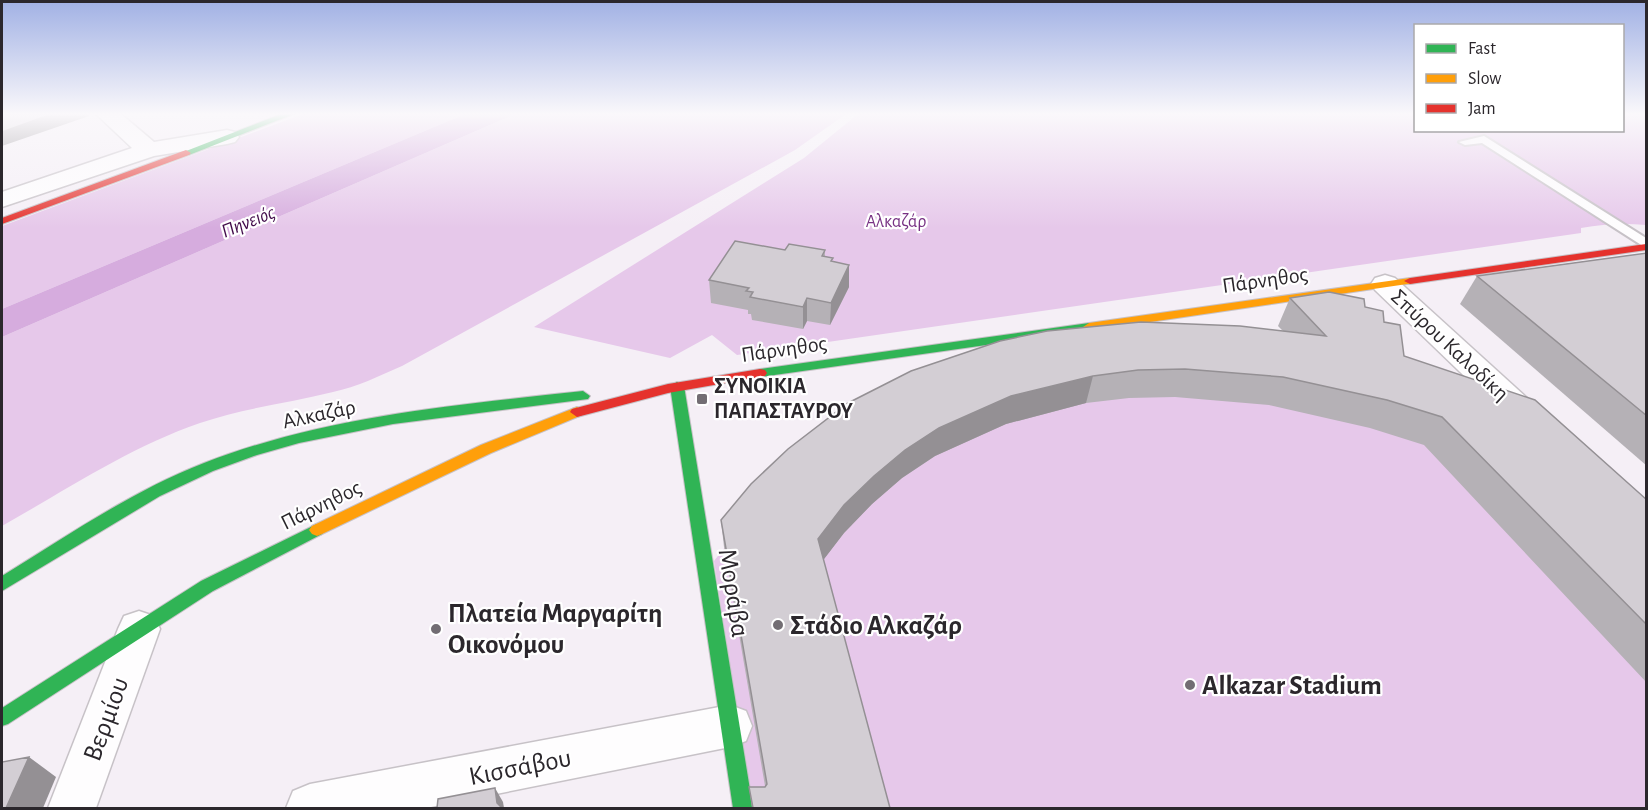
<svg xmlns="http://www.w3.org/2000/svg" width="1648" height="810" font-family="'Alegreya Sans',sans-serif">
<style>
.green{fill:#e6c8ea}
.water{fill:#d6acde}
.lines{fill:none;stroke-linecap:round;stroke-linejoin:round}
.lane-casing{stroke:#c7c2c7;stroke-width:4}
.street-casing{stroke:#c7c2c7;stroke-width:3}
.fast-casing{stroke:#c7c2c7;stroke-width:2}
.slow-casing{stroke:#c7c2c7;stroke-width:2}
.jam-casing{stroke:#c7c2c7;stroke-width:2}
.lane{fill:#fefdfe;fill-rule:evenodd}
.street{fill:#fefdfe;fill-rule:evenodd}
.fast{fill:#30b455;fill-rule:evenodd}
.slow{fill:#ff9f0a;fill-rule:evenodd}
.jam{fill:#e5322d;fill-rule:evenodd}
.wall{fill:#b5b1b6}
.shaded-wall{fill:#949094}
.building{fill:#d3ced4;stroke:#949094;stroke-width:1.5}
.poi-dot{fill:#726d73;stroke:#fff;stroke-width:2}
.labels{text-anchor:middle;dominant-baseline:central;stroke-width:4.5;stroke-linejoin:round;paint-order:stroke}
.far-park-label{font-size:18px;fill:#783284;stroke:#fff}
.far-water-label{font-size:20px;font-style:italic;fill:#420c4b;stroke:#fff}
.street-label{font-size:22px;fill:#2b272c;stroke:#fff}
.poi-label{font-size:22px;font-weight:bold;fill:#2b272c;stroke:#fff;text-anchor:start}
.near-street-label{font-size:27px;fill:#2b272c;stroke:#fff}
.near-poi-label{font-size:27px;font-weight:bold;fill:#2b272c;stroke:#fff;text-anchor:start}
</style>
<rect width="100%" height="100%" fill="#f5eff6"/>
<!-- green -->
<g class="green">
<path d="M303 114H465L2 309V226Z"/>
<path d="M515 114H846L795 150 402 366C379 376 357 387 333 392 289 403 244 408 200 423 130 447 66 490 2 526V337Z"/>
<path d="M858 114H1415L1416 130H1622L1623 114H1646V225C1624 223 1604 224 1581 228V233L737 355 712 335 670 358 534 327 804 158Z"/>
<path d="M1279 360 1646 553V808H752L714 561 753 512 827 446Z"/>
</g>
<!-- water -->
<path class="water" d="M465 114H515L2 337V309Z"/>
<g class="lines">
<defs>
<path id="lane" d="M1484 136 1646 238V248L1482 143 1465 145 1459 142Z"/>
<g id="street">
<path d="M96 114H121L154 142 227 130 235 132 239 137 235 142 227 144 154 156 2 207V192L132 148Z"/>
<path d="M1385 275 1395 278 1538 408 1543 416 1538 424 1526 428 1514 424 1375 290 1371 284 1375 278Z"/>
<path d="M139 611 154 616 160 629 96 808H48L118 629 124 616Z"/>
<path d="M730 705 746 711 752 726 746 741 730 747 426 808H286L293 791 310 784Z"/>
</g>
<g id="fast">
<path d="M281 114H294L189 155 181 153Z"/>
<path d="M1089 323 1093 324 1095 327 1093 330 760 377 753 373 760 369Z"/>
<path d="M677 382 684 386 753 808H733L670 386Z"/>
<path d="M583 391 590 396 588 399 393 424 299 443 257 455 213 471 160 496 2 591V576C67 536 132 491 204 463 325 416 455 405 583 391Z"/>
<path d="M317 524 322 526 325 530 322 534 213 591 8 724 2 726V708L201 581Z"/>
</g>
<g id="slow">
<path d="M1410 278 1416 281 1414 283 1089 331 1083 327 1089 323Z"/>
<path d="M577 407 584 412 582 415 491 453 322 534 317 536 312 534 309 530 312 526 481 445Z"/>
</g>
<g id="jam">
<path d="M186 150 191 153 189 155 2 224V218Z"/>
<path d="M1646 244V250L1410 284 1404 281 1410 278Z"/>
<path d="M760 369 765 370 767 373 765 376 668 393 577 417 570 412 572 409 668 384Z"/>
</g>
</defs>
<!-- lane casing -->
<use href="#lane" class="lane-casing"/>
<!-- street casing -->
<use href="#street" class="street-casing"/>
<!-- fast casing -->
<use href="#fast" class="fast-casing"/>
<!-- slow casing -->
<use href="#slow" class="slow-casing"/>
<!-- jam casing -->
<use href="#jam" class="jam-casing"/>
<!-- lane -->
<use href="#lane" class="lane"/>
<!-- street -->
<use href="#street" class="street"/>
<!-- fast -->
<use href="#fast" class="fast"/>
<!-- slow -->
<use href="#slow" class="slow"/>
<!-- jam -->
<use href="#jam" class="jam"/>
</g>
<!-- wall -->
<g class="wall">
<path d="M785 250H825V257L833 262 849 287 830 325 807 321 803 329 752 320 751 314H748V310L711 303 709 280Z"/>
<path d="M1647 253V466L1460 304 1477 276Z"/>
<path d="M1290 298 1365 307 1384 322 1404 356 1647 500V683L1424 445 1370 428 1269 405 1175 397 1129 398 1086 403 1006 424 935 456 902 478 872 504 844 533 823 560 890 808H752L749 787H765V786L724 547 721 520 788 449 1283 331 1278 326Z"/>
</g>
<!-- shaded-wall -->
<g class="shaded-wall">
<path d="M52 114H88L89 116 2 146V132Z"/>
<path d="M849 265V287L830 325 831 303Z"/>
<path d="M807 298V321L803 329V307Z"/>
<path d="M1093 376 1086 403 1006 424 935 456 902 478 872 504 844 533 818 567V539L844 505 874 476 905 450 939 428 1011 396Z"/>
<path d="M29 757 56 777 43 808H6Z"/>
<path d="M495 788 503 802 504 808H501L497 803Z"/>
</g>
<!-- building -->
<g class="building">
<path d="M2 114H52L2 132Z"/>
<path d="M735 241 785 250 789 244 825 250 822 256 833 258 831 261 849 265 831 303 807 298 803 307 750 297 753 292 746 291 749 288 709 280Z"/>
<path d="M1647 253V416L1477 276Z"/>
<path d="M1329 292 1364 299 1365 307 1383 311 1384 322 1400 325 1404 356 1535 400 1647 500V625L1442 417 1387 400 1283 377 1185 369 1138 370 1093 376 1011 396 939 428 905 450 874 476 844 505 818 539 890 808H753L749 787H765L767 784 721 520 751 484 788 449 848 403 911 371 1000 341 1047 331 1141 322 1240 326 1326 336 1290 298Z"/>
<path d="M29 757 6 808H2V762Z"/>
<path d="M495 788 497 803 502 808H437L438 799Z"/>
</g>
<!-- sky -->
<linearGradient id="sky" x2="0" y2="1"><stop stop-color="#a1b1e4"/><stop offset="0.5" stop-color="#faf8fb"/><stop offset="1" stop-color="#faf8fb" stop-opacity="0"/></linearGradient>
<rect width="1648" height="228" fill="url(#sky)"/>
<!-- markers -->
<g class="poi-dot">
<rect x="696" y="393" width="12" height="12" rx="3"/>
<circle cx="778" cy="625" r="6"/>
<circle cx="436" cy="629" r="6"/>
<circle cx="1190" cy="685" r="6"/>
</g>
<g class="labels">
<!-- far-park labels -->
<g class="far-park-label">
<text x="896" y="222">Αλκαζάρ</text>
</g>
<!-- far-water labels -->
<g class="far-water-label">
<text transform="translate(248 222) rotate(-22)">Πηνειός</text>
</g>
<!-- street labels -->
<g class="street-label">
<text transform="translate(1265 280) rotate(-8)">Πάρνηθος</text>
<text transform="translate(1450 345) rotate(43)">Σπύρου Καλοδίκη</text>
<text transform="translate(784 349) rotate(-8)">Πάρνηθος</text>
<text transform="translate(319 414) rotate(-12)">Αλκαζάρ</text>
<text transform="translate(321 505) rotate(-26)">Πάρνηθος</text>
</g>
<!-- poi labels -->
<g class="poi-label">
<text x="714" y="386">ΣΥΝΟΙΚΙΑ<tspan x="714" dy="25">ΠΑΠΑΣΤΑΥΡΟΥ</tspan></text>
</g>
<!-- near-street labels -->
<g class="near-street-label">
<text transform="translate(734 593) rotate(81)">Μοράβα</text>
<text transform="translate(106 719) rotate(-70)">Βερμίου</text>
<text transform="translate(520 767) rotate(-11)">Κισσάβου</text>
</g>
<!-- near-poi labels -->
<g class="near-poi-label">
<text x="448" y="613">Πλατεία Μαργαρίτη<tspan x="448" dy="31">Οικονόμου</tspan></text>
<text x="790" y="625">Στάδιο Αλκαζάρ</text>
<text x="1202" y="685">Alkazar Stadium</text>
</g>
</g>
<!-- border -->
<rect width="1648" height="810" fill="none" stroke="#2b272c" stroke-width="6"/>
<!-- legend -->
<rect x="1414" y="24" width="210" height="108" fill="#ffffff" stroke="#aaa9ab" stroke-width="1.5"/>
<rect x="1426" y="44" width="30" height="9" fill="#30b455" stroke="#aaa9ab" stroke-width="1.5"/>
<text x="1468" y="54" font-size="18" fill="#2b272c">Fast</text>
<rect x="1426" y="74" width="30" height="9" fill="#ff9f0a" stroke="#aaa9ab" stroke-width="1.5"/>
<text x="1468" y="84" font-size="18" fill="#2b272c">Slow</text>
<rect x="1426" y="104" width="30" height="9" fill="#e5322d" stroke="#aaa9ab" stroke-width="1.5"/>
<text x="1468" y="114" font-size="18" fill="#2b272c">Jam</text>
</svg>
